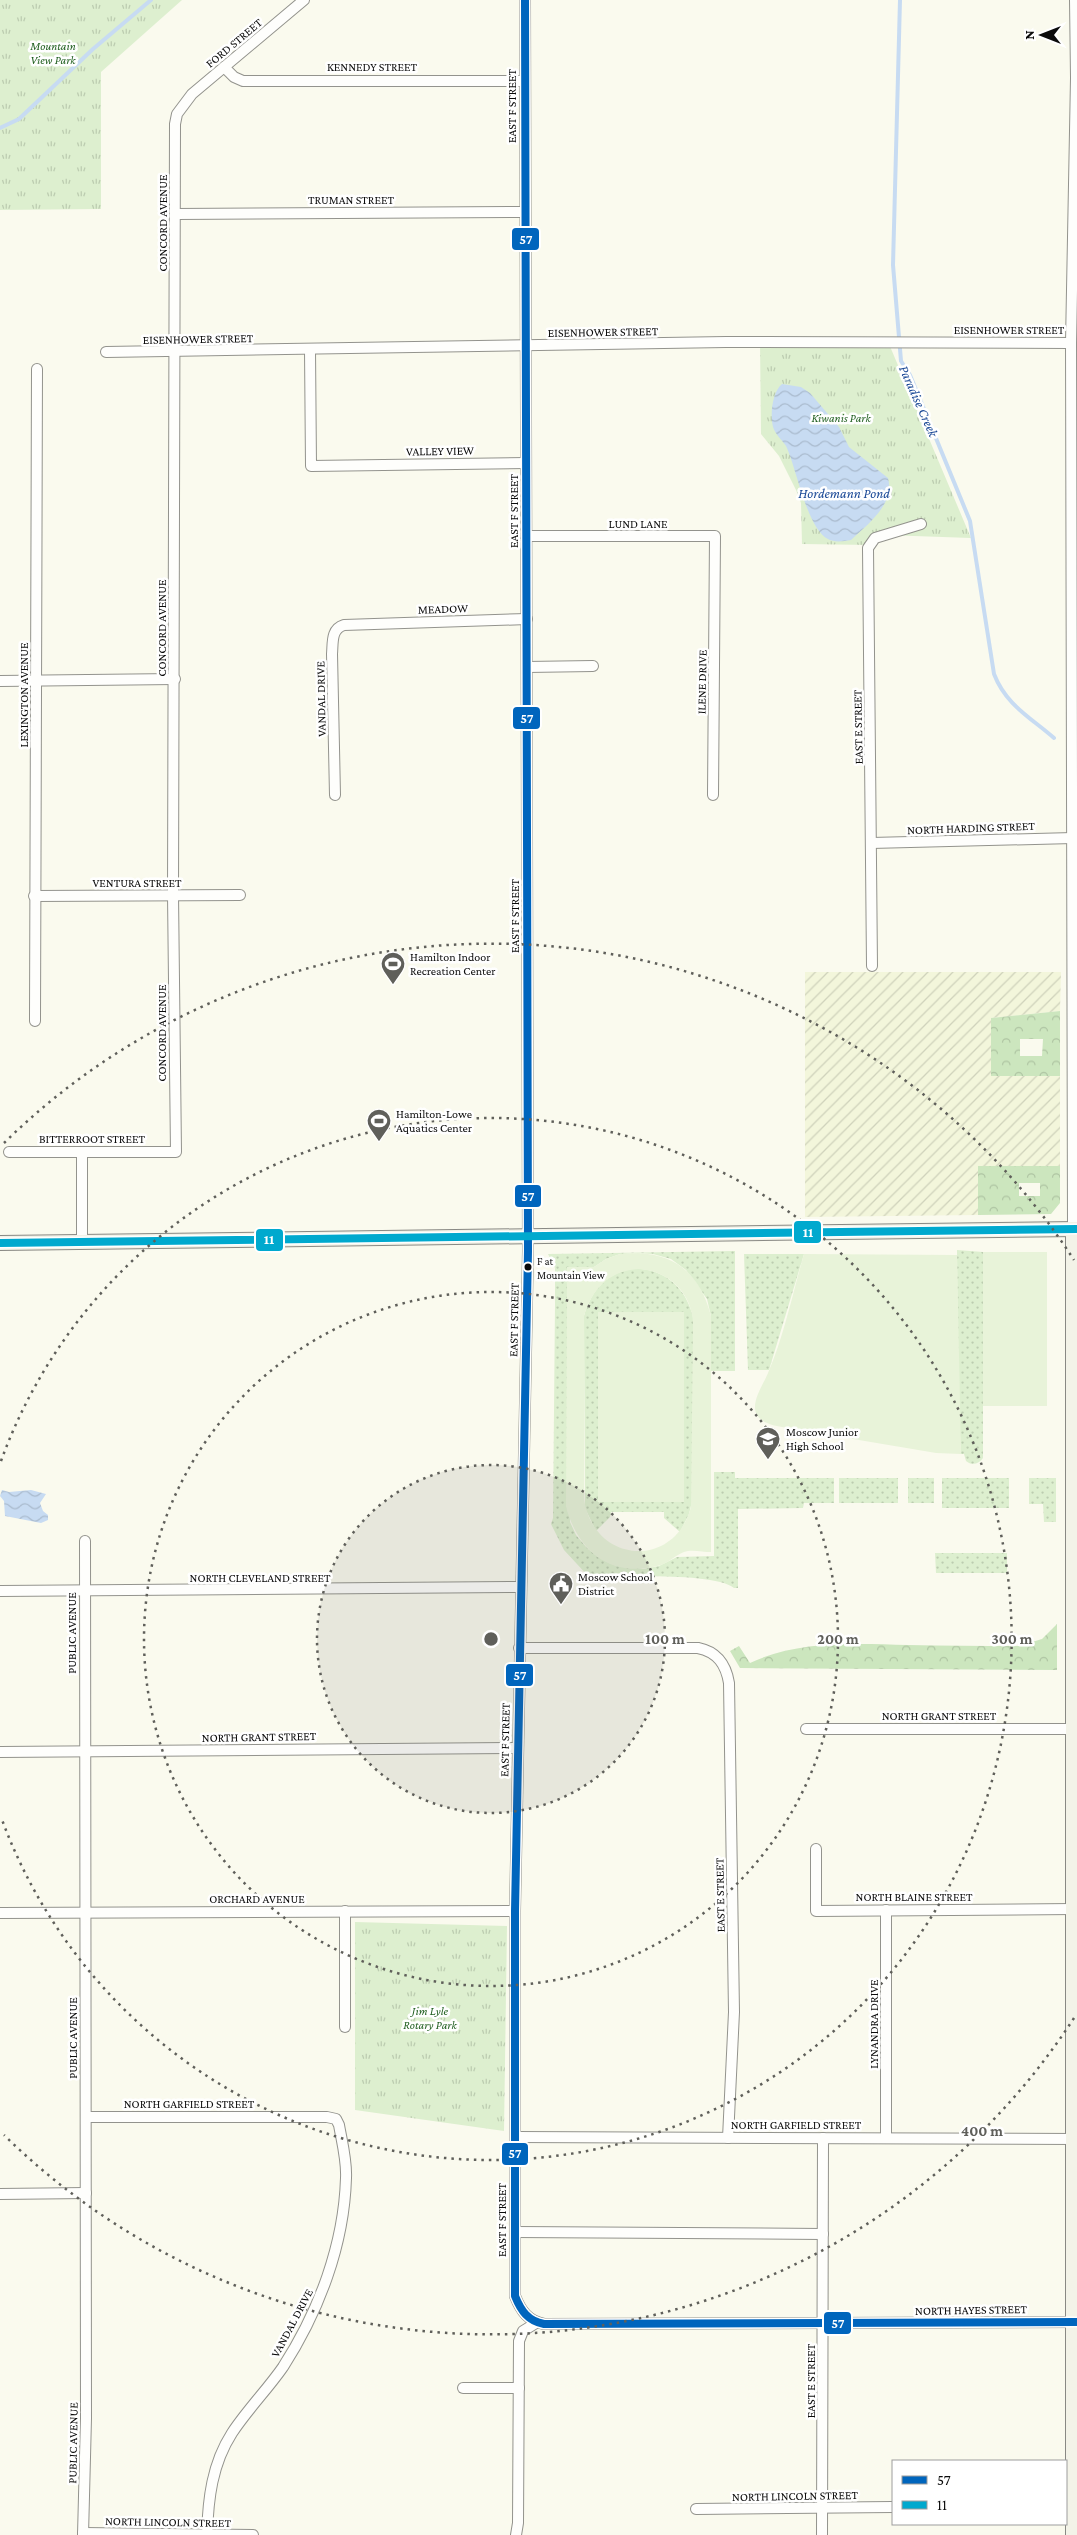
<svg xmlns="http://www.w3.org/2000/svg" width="1077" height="2535" font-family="'Crimson Pro',serif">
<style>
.farmland{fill:url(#farmland-furrows)}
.grass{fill:url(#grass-dots)}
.forest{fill:url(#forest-crowns);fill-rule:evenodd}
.park{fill:url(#park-tufts)}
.pitch{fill:#e8f3d9;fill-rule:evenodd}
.water{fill:url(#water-waves)}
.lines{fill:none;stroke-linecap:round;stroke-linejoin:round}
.stream{stroke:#c7dbf2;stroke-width:4}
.street-casing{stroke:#93938d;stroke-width:12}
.secondary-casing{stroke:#898984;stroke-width:16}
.street{stroke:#fefefc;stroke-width:10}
.secondary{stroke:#f3f3e8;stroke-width:14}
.bus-1-casing{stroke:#fff;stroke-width:11}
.bus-2-casing{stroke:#fff;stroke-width:11}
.bus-1{stroke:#0065bd;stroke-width:8}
.bus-2{stroke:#00a9ce;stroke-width:8}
.ring{fill:none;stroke:#5f5f5a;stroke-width:2.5;stroke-dasharray:2.5 5}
.bus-dot{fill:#0b0b0b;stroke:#fff;stroke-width:2}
.labels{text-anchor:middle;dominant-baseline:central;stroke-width:5;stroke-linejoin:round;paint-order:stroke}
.bus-label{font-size:11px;fill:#0b0b0b;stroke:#fff;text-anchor:start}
.street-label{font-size:12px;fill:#0b0b0b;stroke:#fff}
.park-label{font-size:12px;font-style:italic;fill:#205f1f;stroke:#fff}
.poi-label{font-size:12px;fill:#0b0b0b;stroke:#fff;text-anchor:start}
.water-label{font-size:14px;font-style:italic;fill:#1b4996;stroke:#fff}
.centre{fill:#5f5f5a;stroke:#fff;stroke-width:2.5}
.ring-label{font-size:15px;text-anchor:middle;font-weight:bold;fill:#5f5f5a;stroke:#fff;stroke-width:5;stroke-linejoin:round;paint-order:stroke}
.line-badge{stroke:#fff;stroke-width:2}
.badge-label{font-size:14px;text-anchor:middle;font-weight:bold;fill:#fff}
</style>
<defs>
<pattern id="farmland-furrows" width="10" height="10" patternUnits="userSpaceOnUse" patternTransform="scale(1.25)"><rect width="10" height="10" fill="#f3f6db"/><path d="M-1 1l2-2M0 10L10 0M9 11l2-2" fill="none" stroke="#cfd2bb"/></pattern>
<pattern id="grass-dots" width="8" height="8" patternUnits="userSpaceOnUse" patternTransform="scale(1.25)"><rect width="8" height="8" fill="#ddefcf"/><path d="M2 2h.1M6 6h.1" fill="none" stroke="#bcccb0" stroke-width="1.8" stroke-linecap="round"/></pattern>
<pattern id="forest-crowns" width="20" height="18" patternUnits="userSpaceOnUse" patternTransform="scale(1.25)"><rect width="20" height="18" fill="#cce6be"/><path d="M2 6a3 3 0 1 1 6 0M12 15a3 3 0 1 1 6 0" fill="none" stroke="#aec4a2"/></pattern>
<pattern id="park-tufts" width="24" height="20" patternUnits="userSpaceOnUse" patternTransform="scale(1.25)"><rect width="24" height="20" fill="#ddefcf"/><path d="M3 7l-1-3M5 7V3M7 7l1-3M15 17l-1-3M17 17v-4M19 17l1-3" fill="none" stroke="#bcccb0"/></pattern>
<pattern id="water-waves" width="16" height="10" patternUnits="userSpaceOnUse" patternTransform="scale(1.25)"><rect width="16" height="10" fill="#c7dbf2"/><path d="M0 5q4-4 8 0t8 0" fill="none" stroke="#aabbce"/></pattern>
</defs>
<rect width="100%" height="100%" fill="#fafaee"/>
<!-- farmland -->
<path class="farmland" d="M805 972H1061L1060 1011 991 1018V1076H1060V1166H978V1215L805 1217Z"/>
<!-- grass -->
<g class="grass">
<path d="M957 1250 983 1252V1458C979 1464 972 1466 966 1461L964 1454H961L958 1398Z"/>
<path d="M735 1251V1371H711V1316L707 1299 686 1270 671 1259 653 1254 638 1253 620 1254 606 1259 594 1267H567L570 1522 576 1535 587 1548 598 1557 643 1569 659 1566 677 1557 714 1556V1472H735V1478H834V1503H804L803 1508 738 1509V1588H734C715 1572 617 1577 589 1577L564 1550 551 1524 553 1518 555 1304V1268L548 1254Z"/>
<path d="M744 1254H804L769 1370H748Z"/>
<path d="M631 1269C663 1267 686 1287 693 1317V1497L689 1514 680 1532 664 1518V1512H611L610 1517 596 1531 585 1508 584 1316C591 1292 605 1274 631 1269Z"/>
<rect x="839" y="1478" width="59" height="25"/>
<rect x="908" y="1478" width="26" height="25"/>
<rect x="942" y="1478" width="67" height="30"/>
<path d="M1029 1478H1056V1522H1044L1043 1504H1029Z"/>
<path d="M935 1553H1007V1573H936Z"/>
</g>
<!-- forest -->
<g class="forest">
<path d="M1060 1011V1076H991V1018ZM1020 1039H1043L1042 1056H1020Z"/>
<path d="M978 1166H1060V1203L1051 1214 978 1215ZM1019 1183H1040V1196H1019Z"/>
<path d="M1057 1624V1670L740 1668 730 1651 739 1646 750 1663C798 1640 856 1644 908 1645 945 1646 982 1646 1019 1646L1042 1639Z"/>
</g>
<!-- park -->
<g class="park">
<path d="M0 0H182L101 72V209L0 210Z"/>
<path d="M760 342 889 344 971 538 885 535 870 545 802 544 801 503 796 490 779 456 761 434Z"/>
<path d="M355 1922 507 1926 504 2131 355 2110Z"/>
</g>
<!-- pitch -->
<g class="pitch">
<rect x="983" y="1252" width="64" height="154"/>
<path d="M638 1253C679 1255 701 1277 711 1316V1552C703 1552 691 1549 684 1552 675 1555 668 1564 657 1566 610 1578 578 1551 566 1507L567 1267H594L606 1259 620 1254ZM638 1269C668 1270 692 1293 693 1323L691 1507C674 1571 592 1563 584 1498V1316C592 1289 609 1271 638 1269Z"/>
<path d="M804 1254 957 1255 961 1454 936 1453 782 1427C771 1425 757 1422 755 1409 754 1397 764 1383 768 1373 784 1336 793 1292 804 1254Z"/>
<rect x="598" y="1312" width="86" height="190"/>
</g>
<!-- water -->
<g class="water">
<path d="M782 384 801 387 810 393 839 427 849 447 888 478C895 504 868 524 851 540 844 541 835 543 828 539 807 529 796 466 786 446 782 440 775 434 773 427 770 415 772 392 782 384Z"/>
<path d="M2 1490 9 1492 31 1490 46 1494 40 1503 43 1511 48 1515V1520L41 1523 5 1516 4 1501 0 1496Z"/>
</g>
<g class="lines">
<!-- stream -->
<g class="stream">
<path d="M900 0 893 265 901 361 910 375 970 521 994 674C1006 705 1030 717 1054 738"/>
<path d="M0 128 19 119 93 49 151 0"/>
</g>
<defs>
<g id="street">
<path d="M525 0 528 1251 515 1911V2296C521 2311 528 2321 544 2324L1077 2322"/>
<path d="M224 67 234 77 243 81H524"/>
<path d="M176 214 525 212"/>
<path d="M310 350 311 466 526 463"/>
<path d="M106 352 726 342 1071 343"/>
<path d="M526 536H715L713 795"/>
<path d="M527 667 593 666"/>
<path d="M0 681 175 679"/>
<path d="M335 795 332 654C333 642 331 629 344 625L527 619"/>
<path d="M871 843 1073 838"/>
<path d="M34 896 240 895"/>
<path d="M872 966 868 548 875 538 921 524"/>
<path d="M35 1021 37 369"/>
<path d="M9 1152H176L173 895 175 124 177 114 192 94 304 0"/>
<path d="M82 1152V1240"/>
<path d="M1073 1229 1071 343 1076 78 1075 0"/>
<path d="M0 1591 521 1587"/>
<path d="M519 1648H698C718 1652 726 1665 729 1683L734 2012 728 2138"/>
<path d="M806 1729H1073"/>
<path d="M0 1752 517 1748"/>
<path d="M816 1849V1911L1074 1909"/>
<path d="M886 1910V2138"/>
<path d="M345 1911V2027"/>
<path d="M0 1913 515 1911"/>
<path d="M86 2117H327L336 2119 339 2125C342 2142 347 2161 346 2178 344 2245 319 2311 283 2367 267 2390 247 2410 232 2433 212 2464 208 2499 207 2535"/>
<path d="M515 2137 1077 2139"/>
<path d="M0 2194 86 2193"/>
<path d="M515 2232 823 2234"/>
<path d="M463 2388H519"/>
<path d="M696 2509 893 2507"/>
<path d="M83 2533 253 2535"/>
<path d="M83 2535 86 2418 85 1541"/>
<path d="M516 2535 518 2523 519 2341 523 2331 536 2323"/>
<path d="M822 2535 823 2138"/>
</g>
<g id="secondary">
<path d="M0 1243 1077 1229"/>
<path d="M1073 2535V1229"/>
</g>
</defs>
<!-- street casing -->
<use href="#street" class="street-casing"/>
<!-- secondary casing -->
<use href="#secondary" class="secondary-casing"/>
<!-- street -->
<use href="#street" class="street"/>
<!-- secondary -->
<use href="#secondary" class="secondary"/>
<defs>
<path id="bus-1" d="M525 0 528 1251 515 1911V2296C521 2311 528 2321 544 2324L1077 2322"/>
<path id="bus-2" d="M0 1243 1077 1229"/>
</defs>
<!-- bus-1 casing -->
<use href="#bus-1" class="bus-1-casing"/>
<!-- bus-2 casing -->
<use href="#bus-2" class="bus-2-casing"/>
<!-- bus-1 -->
<use href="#bus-1" class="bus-1"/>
<!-- bus-2 -->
<use href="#bus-2" class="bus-2"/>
</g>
<!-- distance rings -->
<circle cx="491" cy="1639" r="174" fill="#5f5f5a" fill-opacity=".12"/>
<g class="ring">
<circle cx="491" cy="1639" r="174"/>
<circle cx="491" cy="1639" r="347"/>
<path d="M1 1461A521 521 0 1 1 1 1817"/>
<path d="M1074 2018A695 695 0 0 1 4 2135M4 1143A695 695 0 0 1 1074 1260"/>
</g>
<!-- icons -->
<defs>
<symbol id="stadium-pin" viewBox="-11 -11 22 30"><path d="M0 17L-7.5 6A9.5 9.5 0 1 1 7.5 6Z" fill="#5f5f5a" stroke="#fff"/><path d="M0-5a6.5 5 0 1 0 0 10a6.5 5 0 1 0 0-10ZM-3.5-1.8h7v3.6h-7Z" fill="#fff"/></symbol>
<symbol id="school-pin" viewBox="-11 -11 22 30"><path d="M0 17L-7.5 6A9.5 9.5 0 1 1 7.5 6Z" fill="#5f5f5a" stroke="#fff"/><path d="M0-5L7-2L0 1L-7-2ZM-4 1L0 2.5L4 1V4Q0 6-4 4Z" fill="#fff"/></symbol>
<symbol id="civic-pin" viewBox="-11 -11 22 30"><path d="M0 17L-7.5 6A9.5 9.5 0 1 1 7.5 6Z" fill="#5f5f5a" stroke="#fff"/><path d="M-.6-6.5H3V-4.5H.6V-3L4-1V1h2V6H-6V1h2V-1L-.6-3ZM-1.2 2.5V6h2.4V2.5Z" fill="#fff"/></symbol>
</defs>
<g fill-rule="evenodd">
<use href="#stadium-pin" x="379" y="950" width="28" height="38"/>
<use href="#stadium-pin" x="365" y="1107" width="28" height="38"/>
<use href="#school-pin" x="754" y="1425" width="28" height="38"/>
<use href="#civic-pin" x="547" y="1570" width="28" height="38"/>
</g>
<!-- markers -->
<circle class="bus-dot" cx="528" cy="1267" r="4.5"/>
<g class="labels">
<!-- bus labels -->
<g class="bus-label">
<text x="537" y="1261">F at<tspan x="537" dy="14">Mountain View</tspan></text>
</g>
<!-- street labels -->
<g class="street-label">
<text transform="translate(234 43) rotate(-40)">FORD STREET</text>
<text x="372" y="67">KENNEDY STREET</text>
<text transform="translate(512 106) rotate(-90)">EAST F STREET</text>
<text x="351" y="200">TRUMAN STREET</text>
<text transform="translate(163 223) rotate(-90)">CONCORD AVENUE</text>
<text x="1009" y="330">EISENHOWER STREET</text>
<text transform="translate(603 332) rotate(-1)">EISENHOWER STREET</text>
<text transform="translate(198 339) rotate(-1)">EISENHOWER STREET</text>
<text transform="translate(440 451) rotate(-1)">VALLEY VIEW</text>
<text transform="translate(514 511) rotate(-90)">EAST F STREET</text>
<text x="638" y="524">LUND LANE</text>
<text transform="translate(443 609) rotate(-2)">MEADOW</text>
<text transform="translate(162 628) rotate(-90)">CONCORD AVENUE</text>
<text transform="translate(702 682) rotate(-89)">ILENE DRIVE</text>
<text transform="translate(24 695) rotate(-90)">LEXINGTON AVENUE</text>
<text transform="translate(321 699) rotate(-91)">VANDAL DRIVE</text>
<text transform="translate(858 727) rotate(-91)">EAST E STREET</text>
<text transform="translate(971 828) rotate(-2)">NORTH HARDING STREET</text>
<text x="137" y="883">VENTURA STREET</text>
<text transform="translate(515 916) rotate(-90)">EAST F STREET</text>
<text transform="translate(162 1033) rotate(-90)">CONCORD AVENUE</text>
<text x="92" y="1139">BITTERROOT STREET</text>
<text transform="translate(514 1320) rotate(-89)">EAST F STREET</text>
<text x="260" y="1578">NORTH CLEVELAND STREET</text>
<text transform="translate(72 1633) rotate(-90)">PUBLIC AVENUE</text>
<text x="939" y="1716">NORTH GRANT STREET</text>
<text transform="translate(259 1737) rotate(-1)">NORTH GRANT STREET</text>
<text transform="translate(505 1740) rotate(-89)">EAST F STREET</text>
<text transform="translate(720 1895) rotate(-91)">EAST E STREET</text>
<text x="914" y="1897">NORTH BLAINE STREET</text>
<text x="257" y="1899">ORCHARD AVENUE</text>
<text transform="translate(874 2024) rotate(-90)">LYNANDRA DRIVE</text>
<text transform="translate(73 2038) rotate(-90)">PUBLIC AVENUE</text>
<text x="189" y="2104">NORTH GARFIELD STREET</text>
<text x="796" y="2125">NORTH GARFIELD STREET</text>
<text transform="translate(502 2220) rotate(-90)">EAST F STREET</text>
<text transform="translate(971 2310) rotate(-1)">NORTH HAYES STREET</text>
<text transform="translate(292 2323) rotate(-62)">VANDAL DRIVE</text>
<text transform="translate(811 2381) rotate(-90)">EAST E STREET</text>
<text transform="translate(73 2443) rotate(-89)">PUBLIC AVENUE</text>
<text transform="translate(795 2496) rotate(-1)">NORTH LINCOLN STREET</text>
<text transform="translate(168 2522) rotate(1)">NORTH LINCOLN STREET</text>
</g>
<!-- park labels -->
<g class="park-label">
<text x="53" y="46">Mountain<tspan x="53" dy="14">View Park</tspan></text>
<text x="841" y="418">Kiwanis Park</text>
<text x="430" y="2011">Jim Lyle<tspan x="430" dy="14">Rotary Park</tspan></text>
</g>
<!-- poi labels -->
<g class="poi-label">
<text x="410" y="957">Hamilton Indoor<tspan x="410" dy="14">Recreation Center</tspan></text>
<text x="396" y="1114">Hamilton-Lowe<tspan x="396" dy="14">Aquatics Center</tspan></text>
<text x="786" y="1432">Moscow Junior<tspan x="786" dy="14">High School</tspan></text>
<text x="578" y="1577">Moscow School<tspan x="578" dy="14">District</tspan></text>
</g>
<!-- water labels -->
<g class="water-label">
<text transform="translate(919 401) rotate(66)">Paradise Creek</text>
<text x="844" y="493">Hordemann Pond</text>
</g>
</g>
<circle cx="491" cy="1639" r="8" class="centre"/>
<g class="ring-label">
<text x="665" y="1644">100 m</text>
<text x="838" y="1644">200 m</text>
<text x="1012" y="1644">300 m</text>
<text x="982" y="2136">400 m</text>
</g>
<g class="line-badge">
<rect x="511" y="227" width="29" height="24" rx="5" fill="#0065bd"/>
<rect x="512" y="706" width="29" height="24" rx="5" fill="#0065bd"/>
<rect x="514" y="1184" width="28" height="24" rx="5" fill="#0065bd"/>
<rect x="793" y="1220" width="29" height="24" rx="5" fill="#00a9ce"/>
<rect x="255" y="1228" width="29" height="24" rx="5" fill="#00a9ce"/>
<rect x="505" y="1663" width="29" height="24" rx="5" fill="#0065bd"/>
<rect x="501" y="2142" width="28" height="24" rx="5" fill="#0065bd"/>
<rect x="823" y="2311" width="29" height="24" rx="5" fill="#0065bd"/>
</g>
<g class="badge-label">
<text x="526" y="244">57</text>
<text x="527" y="723">57</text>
<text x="528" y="1201">57</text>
<text x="808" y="1237">11</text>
<text x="269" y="1244">11</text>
<text x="520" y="1680">57</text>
<text x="515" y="2158">57</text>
<text x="838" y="2328">57</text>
</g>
<!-- legend -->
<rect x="892" y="2460" width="175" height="65" fill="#ffffff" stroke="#9d9d9d"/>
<rect x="902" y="2476" width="25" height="8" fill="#0065bd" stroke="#9d9d9d"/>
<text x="937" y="2485" font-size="15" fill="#0b0b0b">57</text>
<rect x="902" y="2501" width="25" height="8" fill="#00a9ce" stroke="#9d9d9d"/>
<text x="937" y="2510" font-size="15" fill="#0b0b0b">11</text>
<!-- north arrow -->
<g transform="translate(1042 35) rotate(270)" stroke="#ffffff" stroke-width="4" paint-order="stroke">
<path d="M0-4L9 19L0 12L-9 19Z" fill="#0b0b0b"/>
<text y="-8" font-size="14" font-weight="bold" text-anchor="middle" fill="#0b0b0b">N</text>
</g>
</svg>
